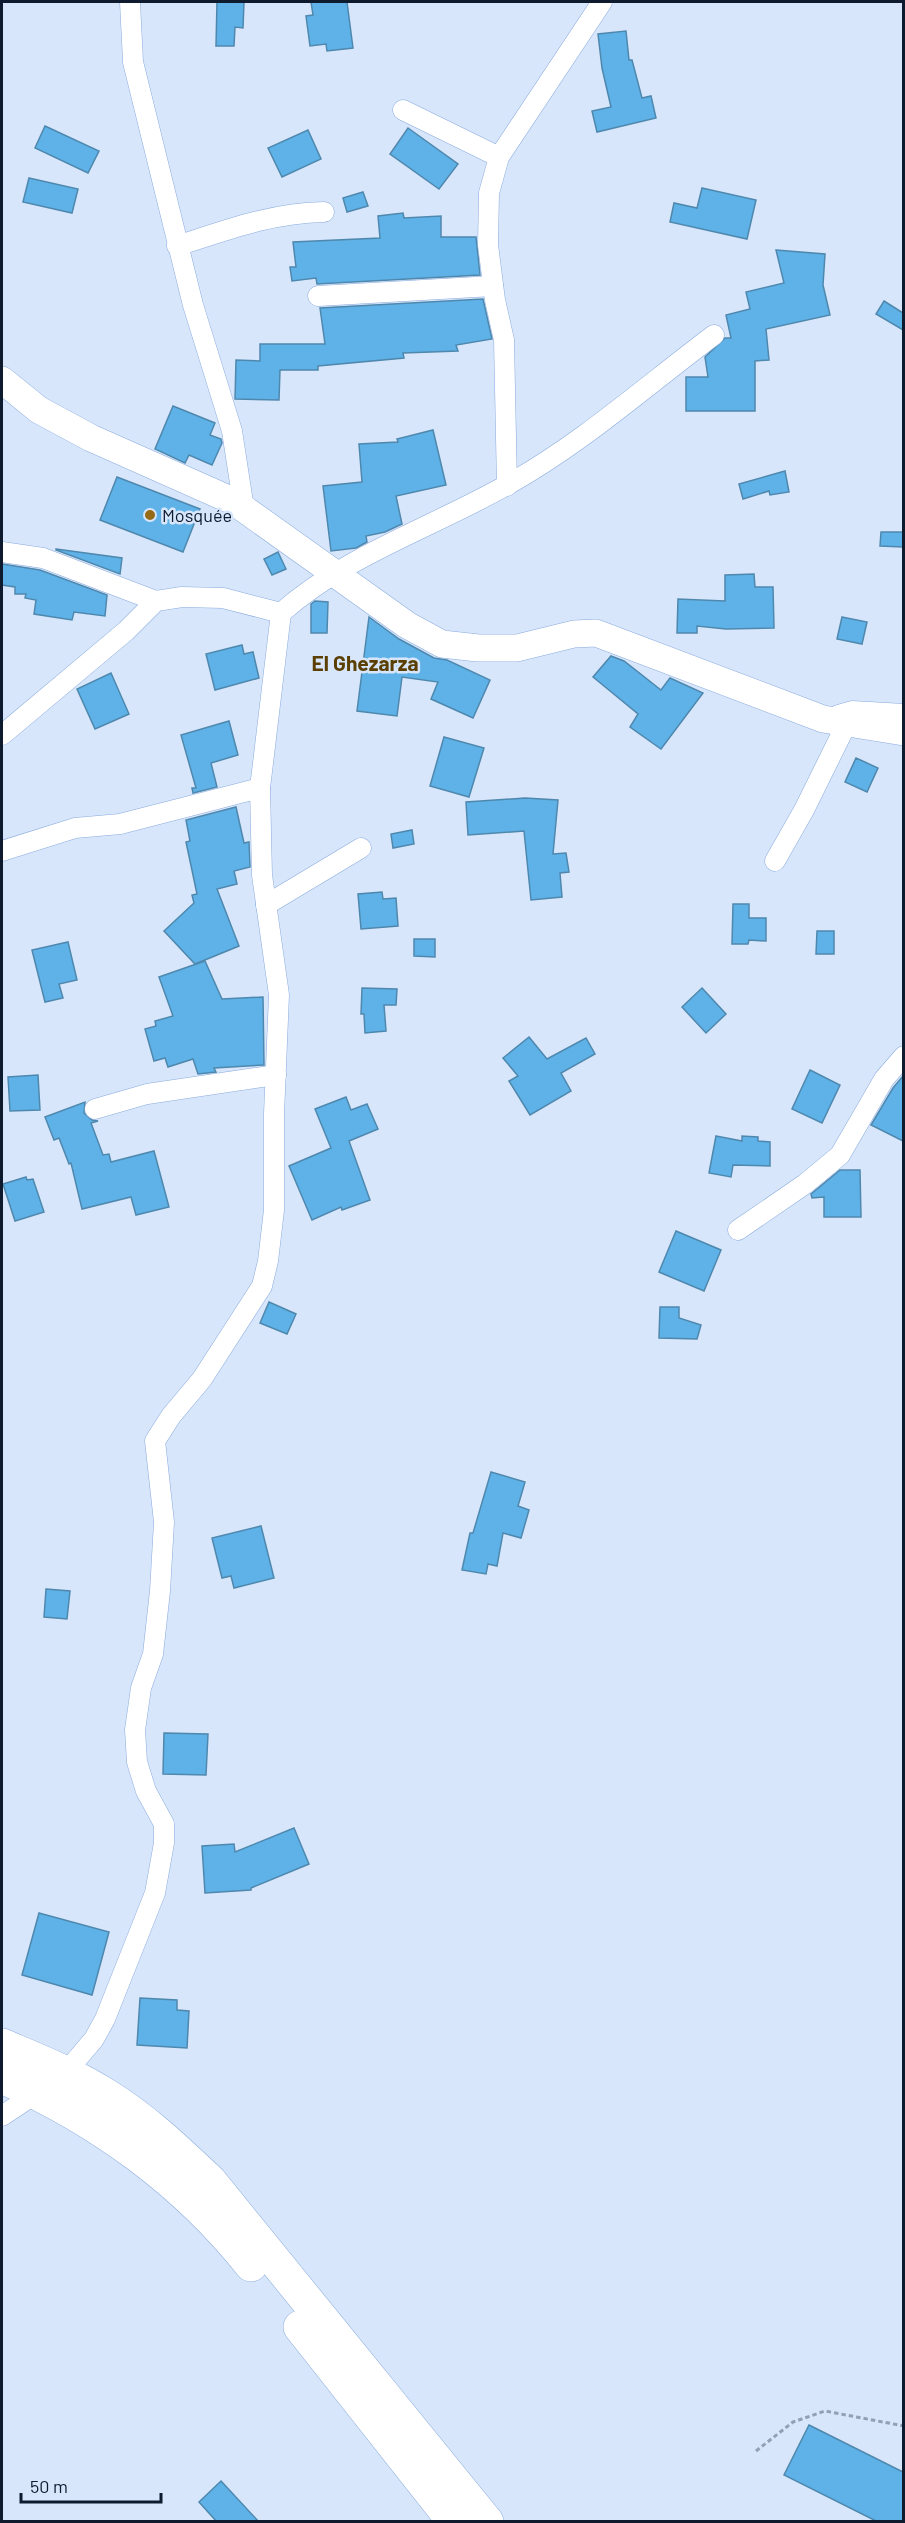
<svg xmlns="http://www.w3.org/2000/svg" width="905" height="2523" font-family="Barlow,sans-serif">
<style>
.building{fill:#5eb2e7;stroke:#4f88ae;stroke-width:1.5}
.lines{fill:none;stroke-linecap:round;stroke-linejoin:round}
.street-casing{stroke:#8aabde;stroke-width:21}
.secondary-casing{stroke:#8aabde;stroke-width:28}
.highway-casing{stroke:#8aabde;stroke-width:34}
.path{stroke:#92a0b4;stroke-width:3;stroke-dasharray:4.5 3;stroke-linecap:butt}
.street{stroke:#fff;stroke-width:20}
.secondary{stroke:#fff;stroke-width:27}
.highway{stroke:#fff;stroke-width:33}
.poi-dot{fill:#966b17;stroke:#d7e6fb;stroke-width:2}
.labels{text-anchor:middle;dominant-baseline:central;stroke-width:5;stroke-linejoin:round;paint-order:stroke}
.poi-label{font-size:18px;fill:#0e1b2e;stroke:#d7e6fb;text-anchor:start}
.quarter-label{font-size:21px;font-weight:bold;fill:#5b3e01;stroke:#d7e6fb}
</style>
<rect width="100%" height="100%" fill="#d7e6fb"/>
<!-- building -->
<g class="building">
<path d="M217 2H244L243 28 235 27 234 46H216Z"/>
<path d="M311 2H347L353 48 327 51 326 44 310 46 306 16 313 15Z"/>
<path d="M626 31 629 60H632L642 98 651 96 656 118 597 132 592 111 611 107 602 68 598 34Z"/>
<path d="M45 126 99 151 88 173 35 148Z"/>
<path d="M408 128 458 164 439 189 390 154Z"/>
<path d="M308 130 321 159 282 177 268 148Z"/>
<path d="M29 178 78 189 72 213 23 202Z"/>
<path d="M702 188 756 200 747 239 670 222 674 203 697 208Z"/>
<path d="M363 192 368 206 347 212 343 198Z"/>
<path d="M403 213 404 218 441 216V237H476L480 275 317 284 316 278 292 281 290 267H296L293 242 380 238 378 216Z"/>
<path d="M776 250 825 254 823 285 830 315 766 329 769 360 755 361V411H686V377H708L705 357 725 338H731L726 315 750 309 746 292 784 283Z"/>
<path d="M483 299 492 339 456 345 458 351 403 353 404 358 318 366V370H280L279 400 235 399 236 360 260 361V344H325L320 308Z"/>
<path d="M884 301 903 313V330L876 314Z"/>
<path d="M173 406 215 423 210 435 221 439 222 443 212 465 189 455 185 463 155 449Z"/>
<path d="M433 430 446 485 396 496 402 524 385 532 366 536 367 542 356 548 331 551 323 486 362 482 359 444 398 442 397 439Z"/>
<path d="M785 471 789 492 770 495 769 491 743 499 739 484Z"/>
<path d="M117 477 200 509 183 552 100 520Z"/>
<path d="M881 532H903V547L880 546Z"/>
<path d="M56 549 122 558 120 574 56 550Z"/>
<path d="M278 552 286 569 272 575 264 559Z"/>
<path d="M2 564 40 570 107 595 105 616 74 612 72 620 34 614 36 600 25 598 26 594H15V587L2 585Z"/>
<path d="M754 574 755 587H773L774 628 726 629 697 626V633H677L678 599 725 601V575Z"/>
<path d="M315 601 328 602 327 633H311V604Z"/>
<path d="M369 617 399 639 434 658 447 660 490 680 473 718 431 699 438 682 402 677 397 716 357 711Z"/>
<path d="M842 617 867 622 862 644 837 639Z"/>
<path d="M242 645 244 654 253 652 259 678 215 690 206 654Z"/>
<path d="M611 656 624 661 661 690 670 678 703 693 661 749 630 727 638 714 593 677Z"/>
<path d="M111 673 129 714 95 729 77 689Z"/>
<path d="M229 721 238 755 211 763 217 787 193 793 192 788H196L181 735Z"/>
<path d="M444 737 484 748 469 797 430 786Z"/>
<path d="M856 758 878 768 867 792 845 782Z"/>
<path d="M525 798 558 800 553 854 566 853 569 872 560 873 562 897 531 900 524 831 468 835 466 802Z"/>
<path d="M236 807 244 843 249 842 250 867 234 871 237 884 217 889 239 946 195 964 164 931 194 903 192 895 197 894 186 842 190 841 186 820Z"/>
<path d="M412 830 414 844 393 848 391 834Z"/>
<path d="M382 892 383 899 396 898 398 926 361 929 358 894Z"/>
<path d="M733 904H749V918H766V941L749 940 748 944H732Z"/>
<path d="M817 931H834V954H816Z"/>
<path d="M414 939H435V957L414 956Z"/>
<path d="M68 942 77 980 59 984 63 998 45 1002 32 950Z"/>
<path d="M205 961 222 999 263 997 264 1065 214 1068 216 1072 198 1074 193 1059 168 1067 165 1058 154 1061 145 1029 156 1026 155 1021 173 1016 159 977Z"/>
<path d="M362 988 397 989 396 1005H384L386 1031 365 1033 364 1014H361Z"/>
<path d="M702 988 726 1014 706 1033 682 1007Z"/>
<path d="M529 1037 547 1059 586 1038 595 1054 561 1073 571 1091 530 1115 509 1081 518 1076 503 1058Z"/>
<path d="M810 1070 840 1085 822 1123 792 1109Z"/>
<path d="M38 1075 40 1110 10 1111 8 1077Z"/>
<path d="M903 1076V1141L871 1125 893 1088Z"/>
<path d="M346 1097 351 1110 367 1104 378 1129 349 1141 370 1200 342 1210 341 1207 312 1220 289 1166 331 1148 315 1109Z"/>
<path d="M85 1102 84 1113 92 1120 98 1121 91 1123 103 1155 109 1154 111 1162 154 1151 169 1207 136 1215 131 1197 82 1209 71 1163 69 1164 59 1138 54 1140 45 1117Z"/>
<path d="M716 1136 742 1141V1136L758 1137V1141L770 1142V1166L733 1165 731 1177 709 1173Z"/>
<path d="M840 1170H860L861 1217H824V1197L812 1198 811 1194Z"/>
<path d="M26 1177 27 1180 33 1179 44 1212 15 1221 3 1184Z"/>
<path d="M676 1231 721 1250 704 1291 659 1272Z"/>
<path d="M269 1302 296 1314 287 1334 260 1323Z"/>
<path d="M660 1307H679V1318L701 1325 697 1339 659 1338Z"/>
<path d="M491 1472 525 1482 518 1506 529 1510 521 1538 503 1533 497 1566 488 1564 486 1574 462 1570 470 1533H473Z"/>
<path d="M261 1526 274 1578 234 1588 231 1576 222 1578 212 1538Z"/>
<path d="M46 1589 70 1591 67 1619 44 1617Z"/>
<path d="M164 1733 208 1734 206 1775 163 1774Z"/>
<path d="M294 1828 309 1864 251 1888V1890L205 1893 202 1846 234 1844 235 1852Z"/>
<path d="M39 1913 109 1932 92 1995 22 1975Z"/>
<path d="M140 1998 177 2000V2010L189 2011 187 2048 137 2045Z"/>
<path d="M809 2425 903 2472V2522H878L784 2475Z"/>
<path d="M221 2481 259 2522H217L199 2502Z"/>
</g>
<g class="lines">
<defs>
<g id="street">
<path d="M130 2 133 62 193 305 232 431 244 509"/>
<path d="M403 110 499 157"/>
<path d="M177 246C227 230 271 213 324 212"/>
<path d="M318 296 493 286"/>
<path d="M507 486 504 340 495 300 488 245 489 193 499 157 602 2"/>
<path d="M2 552 43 558 156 601"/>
<path d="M838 715 852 711 904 714"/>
<path d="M2 735 126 631 156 601 182 597 223 598 281 613"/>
<path d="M2 851 75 828 120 824 260 788"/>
<path d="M775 861 804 810 847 723"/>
<path d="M266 905 361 848"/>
<path d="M95 1109 147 1094 276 1075"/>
<path d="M738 1230 805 1184 840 1155 884 1079 904 1056"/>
<path d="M66 2072 94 2039 105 2019 155 1893 164 1843V1824L146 1791 137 1762 135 1730 141 1688 153 1654 160 1591 164 1522 155 1441 171 1416 202 1379 262 1286 268 1261 274 1210V1114L279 995 262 875 260 788 281 613C346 555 431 528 507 485 581 444 646 386 714 335"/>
<path d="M2 2116 38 2092"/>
</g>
<path id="secondary" d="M2 380 39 410 91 438 233 501 407 625 442 644 478 648H517L574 634 596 633 823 719 904 732"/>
<g id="highway">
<path d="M2 2045C37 2060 73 2074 106 2095 145 2119 177 2150 210 2181L487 2522"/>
<path d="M2 2077C98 2119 185 2182 251 2265"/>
<path d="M300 2327 454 2522"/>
</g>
</defs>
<!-- street casing -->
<use href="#street" class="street-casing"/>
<!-- secondary casing -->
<use href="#secondary" class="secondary-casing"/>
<!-- highway casing -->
<use href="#highway" class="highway-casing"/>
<!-- path -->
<path class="path" d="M756 2451 793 2422 825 2411 904 2426"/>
<!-- street -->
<use href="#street" class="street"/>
<!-- secondary -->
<use href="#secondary" class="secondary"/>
<!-- highway -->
<use href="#highway" class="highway"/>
</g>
<!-- markers -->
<circle class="poi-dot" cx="150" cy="515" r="6"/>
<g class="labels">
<!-- poi labels -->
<g class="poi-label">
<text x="162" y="515">Mosquée</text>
</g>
<!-- quarter labels -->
<g class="quarter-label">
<text x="365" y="662">El Ghezarza</text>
</g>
</g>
<!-- border -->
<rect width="905" height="2523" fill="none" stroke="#0e1b2e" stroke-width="6"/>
<!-- scale -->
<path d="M21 2493v9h140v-9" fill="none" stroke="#0e1b2e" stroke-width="3"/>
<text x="30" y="2493" font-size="18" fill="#0e1b2e" stroke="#d7e6fb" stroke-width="4.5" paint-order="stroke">50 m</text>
</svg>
